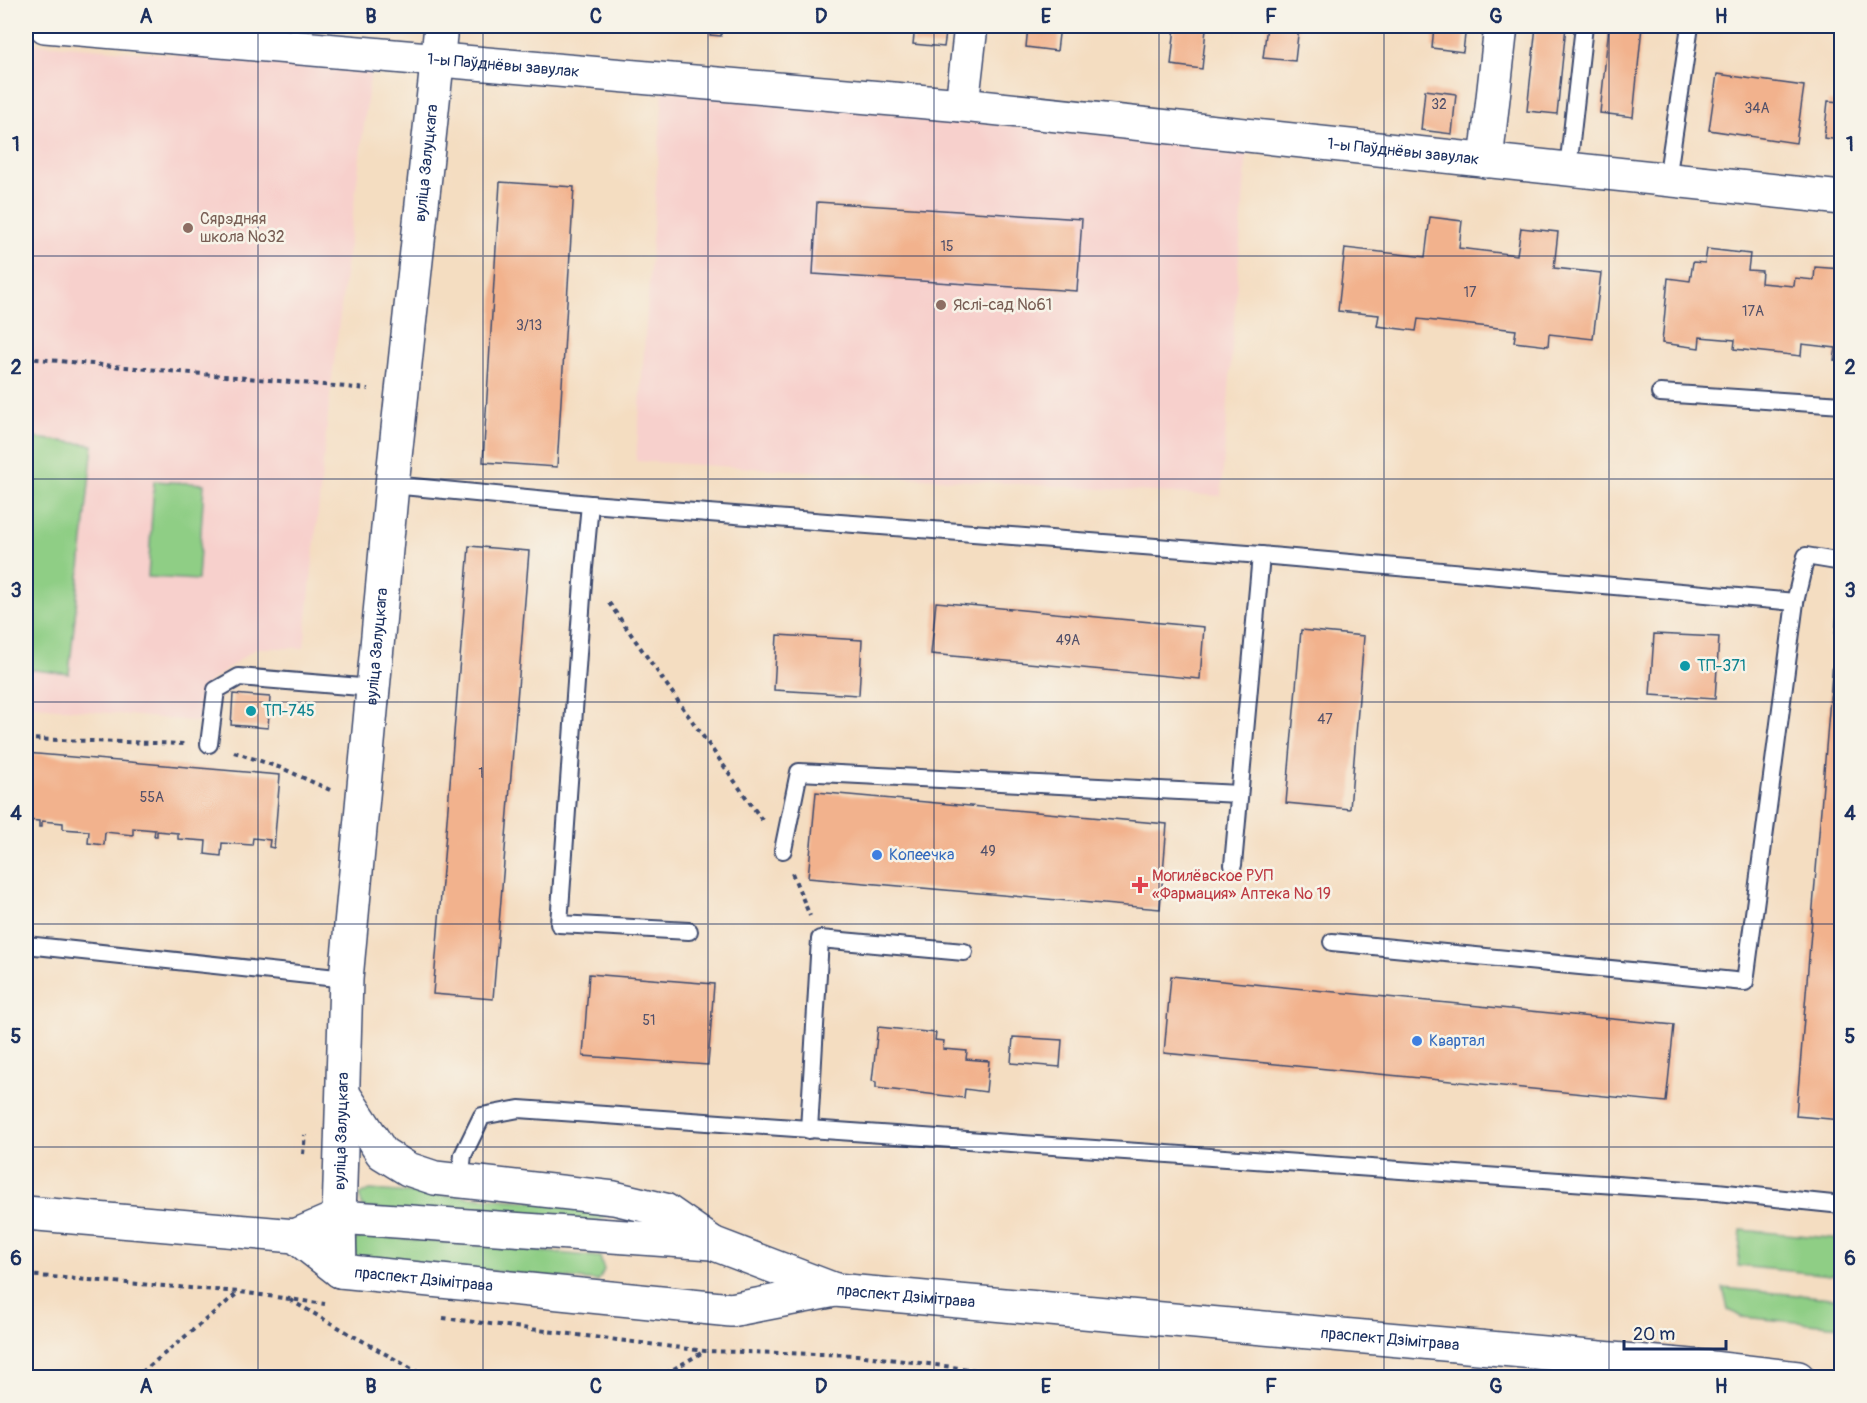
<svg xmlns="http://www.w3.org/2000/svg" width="1867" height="1403" font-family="Pangolin,sans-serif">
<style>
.built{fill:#f7d0cc}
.green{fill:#8fce85;stroke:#557e72;stroke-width:1.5}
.building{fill:#f2b28d}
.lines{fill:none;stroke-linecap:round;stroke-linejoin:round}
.service-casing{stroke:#3c496d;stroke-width:20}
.minor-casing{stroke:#3c496d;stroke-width:36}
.primary-casing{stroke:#3c496d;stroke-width:36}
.path{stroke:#3c496d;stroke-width:4;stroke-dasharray:4.5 4.5;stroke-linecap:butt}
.service{stroke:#fff;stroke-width:16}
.minor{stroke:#fff;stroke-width:33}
.primary{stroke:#fff;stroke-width:33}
.grid{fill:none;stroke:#1b2f5e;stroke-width:1.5;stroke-opacity:0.55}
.education-dot{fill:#8d6e63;stroke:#f7f3e8;stroke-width:2}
.culture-dot{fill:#0f9aa8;stroke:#f7f3e8;stroke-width:2}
.shop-dot{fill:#3f7fe0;stroke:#f7f3e8;stroke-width:2}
.health-dot{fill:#e0444e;stroke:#f7f3e8;stroke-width:2}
.labels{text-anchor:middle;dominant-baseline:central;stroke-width:5;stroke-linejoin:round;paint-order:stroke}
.number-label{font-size:14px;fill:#51506a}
.street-label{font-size:16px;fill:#1b2f5e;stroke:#f7f3e8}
.education-label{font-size:16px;fill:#785e54;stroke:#f7f3e8;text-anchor:start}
.culture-label{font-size:16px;fill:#0d838f;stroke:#f7f3e8;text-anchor:start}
.shop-label{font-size:16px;fill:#366cbe;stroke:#f7f3e8;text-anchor:start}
.health-label{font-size:16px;fill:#be3a42;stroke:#f7f3e8;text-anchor:start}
.neatline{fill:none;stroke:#1b2f5e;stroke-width:2}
.grid-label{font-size:20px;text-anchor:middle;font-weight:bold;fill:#1b2f5e}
</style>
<rect width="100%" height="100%" fill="#f7f3e8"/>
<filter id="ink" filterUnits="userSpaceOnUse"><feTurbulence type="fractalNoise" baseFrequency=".0167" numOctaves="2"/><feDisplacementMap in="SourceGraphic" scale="12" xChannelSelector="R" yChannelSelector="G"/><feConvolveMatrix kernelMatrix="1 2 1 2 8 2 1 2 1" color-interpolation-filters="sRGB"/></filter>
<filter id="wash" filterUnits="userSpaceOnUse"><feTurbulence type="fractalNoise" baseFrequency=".008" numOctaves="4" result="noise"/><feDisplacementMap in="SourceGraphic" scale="24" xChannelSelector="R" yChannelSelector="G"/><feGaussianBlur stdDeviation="1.35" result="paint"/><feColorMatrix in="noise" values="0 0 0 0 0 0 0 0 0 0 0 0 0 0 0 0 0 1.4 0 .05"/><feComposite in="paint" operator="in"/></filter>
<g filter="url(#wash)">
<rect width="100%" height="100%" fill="#f4ddc1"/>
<!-- built -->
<g class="built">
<path d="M26 43 371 70 331 386 304 648H256L208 683 200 722 26 705Z"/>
<path d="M663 90 1247 150 1221 496 636 461Z"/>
</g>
<!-- green -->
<g class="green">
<path d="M26 437 93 445 69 674 26 669Z"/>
<path d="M154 481 204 484 198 580 148 577Z"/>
<path d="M370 1190 596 1206 607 1216 591 1226 363 1208 359 1195Z"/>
<path d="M1741 1230 1841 1239V1276L1738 1266Z"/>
<path d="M365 1235 600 1257 604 1270 598 1281 356 1259 353 1241Z"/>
<path d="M1723 1288 1841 1299V1326L1741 1317 1728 1309Z"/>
</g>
<g id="blocks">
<!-- building -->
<g class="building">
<path d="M711 26H722L721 36 710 35Z"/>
<path d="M915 26H947L944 47 913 44Z"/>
<path d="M1028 26H1060L1057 51 1026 47Z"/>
<path d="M1175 26 1206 29 1202 69 1171 65Z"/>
<path d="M1267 26H1299L1295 61 1263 58Z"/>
<path d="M1434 26H1466L1463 52 1432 48Z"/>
<path d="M1536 26H1566L1557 114 1527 111Z"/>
<path d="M1609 26H1642L1633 117 1600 113Z"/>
<path d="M1717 74 1804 86 1796 143 1709 130Z"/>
<path d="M1425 90 1456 94 1452 134 1421 130Z"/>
<path d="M1828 101 1842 102V140L1824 138Z"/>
<path d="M26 118H34L31 150H26Z"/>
<path d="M500 182 574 187 557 467 483 462Z"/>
<path d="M817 202 1082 219 1077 291 813 274Z"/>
<path d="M1430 217 1462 221 1459 248 1517 255 1521 228 1558 232 1554 268 1601 273 1593 339 1549 334 1548 346 1514 342 1516 330 1418 319 1416 331 1377 326 1379 315 1338 311 1345 248 1425 257Z"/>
<path d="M1707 249 1750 254 1748 270 1762 271 1761 283 1794 286 1795 278 1814 280 1815 267 1842 269V361L1834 360 1836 348 1802 344 1801 356 1734 349 1735 340 1700 337 1699 348 1662 343 1668 278 1690 281 1693 262 1705 263Z"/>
<path d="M469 546 529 551 493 999 433 994Z"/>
<path d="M1839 588 1842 589V1120L1796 1116Z"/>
<path d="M936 602 1204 627 1200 679 931 654Z"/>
<path d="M1301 630 1364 636 1350 809 1286 803Z"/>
<path d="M1654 634 1719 637 1715 699 1650 695Z"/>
<path d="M777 635 862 640 859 695 774 690Z"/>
<path d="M233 694 270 697 268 728 231 725Z"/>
<path d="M26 753 280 775 274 848 269 847 270 840 253 838 252 845 222 843 221 856 205 854 206 841 178 839V833L157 831V836H154L155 830 133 828V835L105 832 104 845 88 843 89 831 63 829V823L42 821V827H39V821L26 820Z"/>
<path d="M816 792 1167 824 1160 909 808 878Z"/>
<path d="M589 974 714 984 708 1065 583 1056Z"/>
<path d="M1171 976 1674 1025 1666 1102 1164 1053Z"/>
<path d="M878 1027 936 1033 935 1040 944 1041 943 1049 967 1051 966 1059 989 1061 986 1092 965 1089 964 1098 876 1088V1082L872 1081Z"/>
<path d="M1013 1037 1062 1040 1060 1067 1011 1063Z"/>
</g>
</g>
</g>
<g filter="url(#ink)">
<use href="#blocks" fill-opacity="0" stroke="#3c496d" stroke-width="1.5"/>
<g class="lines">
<defs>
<g id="service">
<path d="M1568 169 1584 26"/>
<path d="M1667 180 1690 26"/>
<path d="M1660 393 1842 405"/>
<path d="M392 485 590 504 1261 555 1795 602"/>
<path d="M590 504 584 568 559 924 689 931"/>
<path d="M209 744 216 690 239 677 373 688"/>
<path d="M783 850 799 772 1239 794"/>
<path d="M1233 865 1261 555"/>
<path d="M1332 942 1745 982 1795 602 1806 556 1842 562"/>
<path d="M26 945 346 979"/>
<path d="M809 1130 820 939 964 952"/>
<path d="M460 1181 463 1155 482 1116 519 1109 1717 1192 1842 1205"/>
</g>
<g id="minor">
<path id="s1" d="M45 26 962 105 1842 198"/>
<path d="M962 105 971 26"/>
<path d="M1486 161 1501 26"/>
<path id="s2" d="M340 1271 339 1217 346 979 392 485 441 26"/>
</g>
<g id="primary">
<path d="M344 1095 382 1153 408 1169 435 1178 614 1198 665 1210 711 1242"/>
<path id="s3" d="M26 1213 295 1236 340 1271 731 1310 835 1290 1703 1367 1798 1378"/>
<path d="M295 1236 339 1217 712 1243 835 1290"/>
</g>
</defs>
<!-- service casing -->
<use href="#service" class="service-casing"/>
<!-- minor casing -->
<use href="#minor" class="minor-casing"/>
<!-- primary casing -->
<use href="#primary" class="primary-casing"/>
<!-- path -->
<g class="path">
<path d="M26 358 368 389"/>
<path d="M609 603 762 820"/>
<path d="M26 739 186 744"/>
<path d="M234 752 284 769 330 790"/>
<path d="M792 873 810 916"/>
<path d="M303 1154 305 1135"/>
<path d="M26 1275 240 1292 325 1304"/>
<path d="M290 1300 428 1378"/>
<path d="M443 1318 705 1351 857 1355 1039 1378"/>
<path d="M135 1378 239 1292"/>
<path d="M658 1378 705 1351"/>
</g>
<!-- service -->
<use href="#service" class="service"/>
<!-- minor -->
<use href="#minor" class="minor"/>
<!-- primary -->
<use href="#primary" class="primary"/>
</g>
</g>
<!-- grid -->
<path class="grid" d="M258 26V1378M483 26V1378M708 26V1378M934 26V1378M1159 26V1378M1384 26V1378M1609 26V1378M26 256H1842M26 479H1842M26 702H1842M26 924H1842M26 1147H1842"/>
<!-- markers -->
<g class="education-dot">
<circle cx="188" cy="228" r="6"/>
<circle cx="941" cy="305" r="6"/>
</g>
<g class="culture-dot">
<circle cx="1685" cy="666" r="6"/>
<circle cx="251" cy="711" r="6"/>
</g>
<g class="shop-dot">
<circle cx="877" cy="855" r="6"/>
<circle cx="1417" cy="1041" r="6"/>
</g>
<path class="health-dot" d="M1137 876h6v6h6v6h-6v6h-6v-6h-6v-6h6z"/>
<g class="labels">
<!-- number labels -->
<g class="number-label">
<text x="1439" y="104">32</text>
<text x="1757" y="108">34А</text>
<text x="947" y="246">15</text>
<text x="1470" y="292">17</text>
<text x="1753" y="311">17А</text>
<text x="529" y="325">3/13</text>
<text x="1068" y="640">49А</text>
<text x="1325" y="719">47</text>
<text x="481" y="773">1</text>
<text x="152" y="797">55А</text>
<text x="988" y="851">49</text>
<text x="649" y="1020">51</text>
</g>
<!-- street labels -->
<g class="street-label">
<text stroke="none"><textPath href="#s1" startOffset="460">1-ы Паўднёвы завулак</textPath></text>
<text stroke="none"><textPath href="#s1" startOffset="1364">1-ы Паўднёвы завулак</textPath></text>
<text stroke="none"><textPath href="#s2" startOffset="1112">вуліца Залуцкага</textPath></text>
<text stroke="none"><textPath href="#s2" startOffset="626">вуліца Залуцкага</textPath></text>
<text stroke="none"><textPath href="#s2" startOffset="140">вуліца Залуцкага</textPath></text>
<text stroke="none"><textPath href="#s3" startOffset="411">праспект Дзімітрава</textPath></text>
<text stroke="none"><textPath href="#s3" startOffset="897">праспект Дзімітрава</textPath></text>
<text stroke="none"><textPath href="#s3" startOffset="1383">праспект Дзімітрава</textPath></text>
</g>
<!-- education labels -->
<g class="education-label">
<text x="200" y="219">Сярэдняя<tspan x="200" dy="18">школа №32</tspan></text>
<text x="953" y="305">Яслі-сад №61</text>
</g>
<!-- culture labels -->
<g class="culture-label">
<text x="1697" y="666">ТП-371</text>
<text x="263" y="711">ТП-745</text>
</g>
<!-- shop labels -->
<g class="shop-label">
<text x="889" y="855">Копеечка</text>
<text x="1429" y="1041">Квартал</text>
</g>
<!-- health labels -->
<g class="health-label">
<text x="1152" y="876">Могилёвское РУП<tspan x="1152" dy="18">«Фармация» Аптека № 19</tspan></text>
</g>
</g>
<!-- margin -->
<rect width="1867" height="1403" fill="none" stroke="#f7f3e8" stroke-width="66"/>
<!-- scale -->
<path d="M1624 1340v9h102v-9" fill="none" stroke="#1b2f5e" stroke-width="3"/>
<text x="1633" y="1340" font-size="18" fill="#1b2f5e" stroke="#f7f3e8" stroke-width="4.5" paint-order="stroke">20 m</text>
<rect x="33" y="33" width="1801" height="1337" class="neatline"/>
<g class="grid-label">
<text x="146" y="23">A</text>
<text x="371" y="23">B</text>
<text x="596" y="23">C</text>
<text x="821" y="23">D</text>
<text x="1046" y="23">E</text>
<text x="1271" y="23">F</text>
<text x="1496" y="23">G</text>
<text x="1721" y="23">H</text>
<text x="16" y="151">1</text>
<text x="1850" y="151">1</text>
<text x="16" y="374">2</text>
<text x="1850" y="374">2</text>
<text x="16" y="597">3</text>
<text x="1850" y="597">3</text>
<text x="16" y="820">4</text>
<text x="1850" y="820">4</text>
<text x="16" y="1043">5</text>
<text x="1850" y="1043">5</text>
<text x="16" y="1265">6</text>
<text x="1850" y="1265">6</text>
<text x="146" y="1393">A</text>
<text x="371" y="1393">B</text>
<text x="596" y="1393">C</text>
<text x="821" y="1393">D</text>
<text x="1046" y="1393">E</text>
<text x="1271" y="1393">F</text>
<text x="1496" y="1393">G</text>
<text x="1721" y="1393">H</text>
</g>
</svg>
